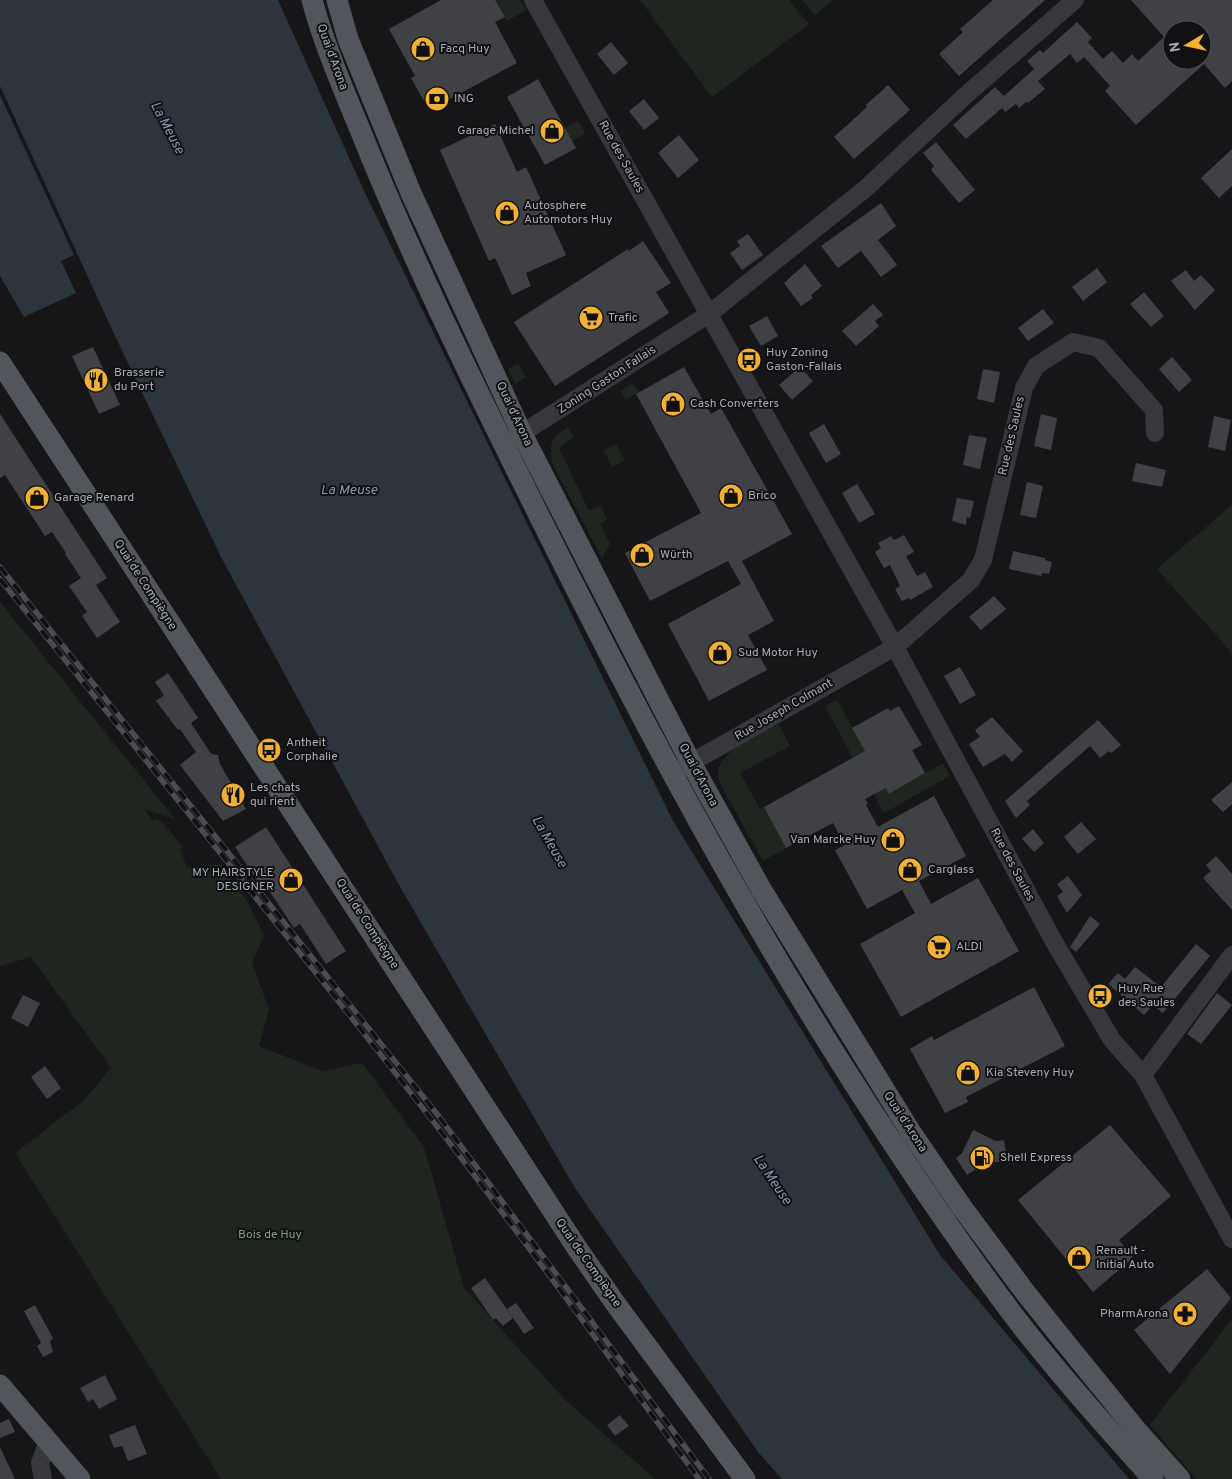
<svg xmlns="http://www.w3.org/2000/svg" width="1232" height="1479" font-family="Overpass,sans-serif">
<style>
.green{fill:#1e261f}
.water{fill:#2c353c}
.building{fill:#404145;fill-rule:evenodd}
.lines{fill:none;stroke-linecap:round;stroke-linejoin:round}
.minor{stroke:#37383d;stroke-width:18}
.major{stroke:#53555c;stroke-width:21}
.rail-casing{stroke:#4a4c52;stroke-width:5.5}
.rail{stroke:#111113;stroke-width:4;stroke-dasharray:11;stroke-linecap:butt}
.labels{text-anchor:middle;dominant-baseline:central;stroke-width:4;stroke-linejoin:round;paint-order:stroke}
.poi-label{font-size:12px;fill:#a8adb8;stroke:#111113;text-anchor:start}
.street-label{font-size:12px;fill:#a8adb8;stroke:#111113}
.park-label{font-size:12px;fill:#7fa381;stroke:#111113}
.water-label{font-size:14px;font-style:italic;fill:#7f9bb3;stroke:#111113}
</style>
<rect width="100%" height="100%" fill="#161618"/>
<!-- green -->
<g class="green">
<path d="M495 0H520L526 10 507 21Z"/>
<path d="M640 0H789L809 24 712 97Z"/>
<path d="M802 0H833L815 15Z"/>
<path d="M578 121 585 134 572 141 565 128Z"/>
<path d="M518 363 526 377 515 384 508 369Z"/>
<path d="M632 383 639 392 626 400 620 391Z"/>
<path d="M568 427 574 437 559 448 589 511 600 505 607 520 600 524 610 544 602 558 552 463C549 443 551 437 568 427Z"/>
<path d="M616 444 625 460 612 467 604 451Z"/>
<path d="M1232 505V653L1157 569Z"/>
<path d="M0 602 175 819 144 809 153 821 157 819 164 824 183 847 180 849 187 868 220 864 247 901 264 935 252 963 269 1009 259 1046 322 1071 362 1063 424 1147 464 1288 565 1400 655 1479H221L15 1153 83 1101 111 1068 31 957 0 966Z"/>
<path d="M837 700 865 751 853 758 825 706Z"/>
<path d="M779 724 790 746 740 773 760 809 764 807 786 848 763 861 722 787C721 784 718 779 718 776 717 750 760 734 779 724Z"/>
<path d="M943 763 950 776 884 813 874 795 886 788 889 794Z"/>
<path d="M1232 1319V1479H1196L1150 1425Z"/>
</g>
<!-- water -->
<g class="water">
<path d="M0 0H278L365 193 673 821 940 1255 1129 1479H782L758 1452 575 1188 399 885 221 557 115 336 0 86Z"/>
<path d="M0 95 74 255 61 261 76 293 24 317 0 276Z"/>
</g>
<!-- building -->
<g class="building">
<path d="M441 0H495L505 17 495 22 517 63 429 110 411 78 415 76 389 29Z"/>
<path d="M993 0H1045L959 76 939 54 963 32 960 29Z"/>
<path d="M1131 0H1232V81L1225 88 1204 64 1136 125 1105 91 1110 86 1084 57 1077 63 1070 54 1038 81 1045 89 1028 103 1026 102 1019 108 1016 104 1005 112 1002 108 966 139 953 125 995 87 1004 96 1034 69 1027 61 1040 50 1043 53 1077 22 1092 38 1088 42 1103 59 1112 51 1123 63 1132 54 1138 61 1164 37ZM1172 30H1202V60H1172Z"/>
<path d="M611 42 628 63 614 75 597 54Z"/>
<path d="M538 79 576 148 545 165 507 97Z"/>
<path d="M888 85 910 110 854 159 834 137 867 107 866 105Z"/>
<path d="M644 99 659 118 644 130 629 111Z"/>
<path d="M495 124 517 172 526 167 566 255 526 273 531 286 512 295 495 258 489 261 440 150Z"/>
<path d="M679 135 699 160 678 178 658 153Z"/>
<path d="M936 142 975 190 959 203 931 170 934 166 923 153Z"/>
<path d="M1232 149V186L1219 198 1201 178Z"/>
<path d="M881 203 896 226 878 240 897 265 881 277 861 251 838 268 821 246Z"/>
<path d="M748 234 763 255 742 270 730 253 740 246 737 241Z"/>
<path d="M643 241 671 283 656 292 669 313 555 386 514 322 628 249 629 251Z"/>
<path d="M805 264 822 286 811 295 813 298 801 306 784 283Z"/>
<path d="M1097 268 1107 282 1083 301 1072 287Z"/>
<path d="M1186 270 1194 281 1201 275 1215 290 1195 310 1171 281Z"/>
<path d="M1144 292 1164 316 1151 327 1130 304Z"/>
<path d="M873 304 883 315 875 321 879 326 856 346 842 331Z"/>
<path d="M1043 309 1054 323 1028 341 1018 328Z"/>
<path d="M767 316 778 336 761 346 749 326Z"/>
<path d="M93 347 120 405 99 414 72 356Z"/>
<path d="M1172 357 1192 380 1179 392 1159 369Z"/>
<path d="M684 367 711 414 721 408 792 534 742 561 774 621 748 635 767 670 709 701 668 624 741 584 728 561 650 601 625 553 701 513 636 394Z"/>
<path d="M800 367 813 381 792 400 779 385Z"/>
<path d="M983 369 1000 372 994 403 977 399Z"/>
<path d="M0 414 107 578 96 585 120 622 97 638 82 616 87 612 69 586 81 578 65 554 66 553 52 532 45 536 5 475 0 478Z"/>
<path d="M1041 414 1057 418 1051 450 1034 446Z"/>
<path d="M1214 416 1231 420 1225 451 1208 447Z"/>
<path d="M824 424 841 454 826 463 809 433Z"/>
<path d="M969 435 987 438 980 469 963 465Z"/>
<path d="M1136 463 1166 470 1162 487 1132 481Z"/>
<path d="M1027 482 1043 486 1036 518 1020 515Z"/>
<path d="M857 484 875 514 859 523 842 493Z"/>
<path d="M957 498 974 501 970 518 967 517 966 525 952 521Z"/>
<path d="M904 535 914 552 906 556 917 576 925 572 933 587 910 600 909 598 902 601 895 589 900 586 890 565 884 568 875 552 881 548 878 543 891 536 894 540Z"/>
<path d="M1013 551 1045 558V560L1052 562 1049 574 1042 573 1041 576 1009 569Z"/>
<path d="M994 596 1006 609 981 630 969 617Z"/>
<path d="M960 667 976 695 960 704 944 676Z"/>
<path d="M168 673 198 718 191 723 211 754 218 755 220 764 246 809 223 821 180 765 196 752 180 729 178 730 156 701 164 695 155 682Z"/>
<path d="M899 706 922 745 912 750 925 773 889 794 886 788 865 799 868 804 866 805 878 827 934 796 966 856 919 881 931 904 978 878 1019 951 901 1017 860 944 915 913 902 890 867 909 835 850 845 845 833 823 786 848 764 807 865 751 852 728 888 708 890 711Z"/>
<path d="M992 717 1023 751 1012 762 1005 754 983 767 969 744 980 737 975 730Z"/>
<path d="M1098 720 1121 745 1111 753 1109 751 1100 758 1090 746 1027 801 1030 805 1016 818 1005 801Z"/>
<path d="M1232 782V804L1223 812 1211 800Z"/>
<path d="M1081 822 1096 839 1078 854 1064 837Z"/>
<path d="M266 827 346 951 326 964 300 924 294 928 268 889 264 891 235 847Z"/>
<path d="M1033 829 1044 843 1034 852 1022 839Z"/>
<path d="M1216 856 1232 874V910L1203 878 1211 871 1206 865Z"/>
<path d="M1068 876 1082 895 1067 913 1057 896 1063 892 1057 884Z"/>
<path d="M1090 916 1100 924 1076 952 1070 947Z"/>
<path d="M1196 944 1210 956 1163 1013 1153 1005 1144 1015 1108 984 1118 973 1125 979 1135 967 1161 987Z"/>
<path d="M1034 987 1065 1046 966 1097 968 1102 945 1113 910 1049 932 1036 934 1040Z"/>
<path d="M1217 993 1232 1005 1201 1044 1187 1034Z"/>
<path d="M23 995 40 1003 28 1027 11 1018Z"/>
<path d="M45 1066 61 1088 47 1099 31 1077Z"/>
<path d="M1110 1125 1171 1196 1119 1240 1133 1258 1093 1292 1018 1200Z"/>
<path d="M973 1130 996 1141 1004 1140 1007 1161 985 1163 967 1175 956 1158 962 1153Z"/>
<path d="M1207 1269 1231 1298 1170 1374 1134 1330Z"/>
<path d="M485 1278 513 1318 503 1326 496 1318 493 1320 471 1288Z"/>
<path d="M516 1303 534 1328 524 1334 507 1309Z"/>
<path d="M35 1305 53 1338 50 1341 53 1352 43 1357 37 1346 41 1343 24 1311Z"/>
<path d="M105 1375 117 1399 99 1409 93 1399 88 1402 80 1388Z"/>
<path d="M620 1415 629 1426 615 1436 607 1425Z"/>
<path d="M9 1419 15 1432 0 1438V1423Z"/>
<path d="M135 1425 147 1454 128 1461 122 1446 114 1448 109 1435Z"/>
<path d="M0 1447 15 1479H0Z"/>
</g>
<g class="lines">
<!-- minor -->
<g class="minor">
<path d="M533 0 895 647 1053 940 1112 1040 1143 1075 1232 955"/>
<path d="M510 441 709 314 865 189 966 95 1075 0"/>
<path d="M680 769 895 647 971 580 983 560 1024 388 1036 366 1073 342 1099 348 1154 410 1155 433"/>
<path d="M1143 1075 1232 1239"/>
<path d="M43 1479 40 1463 48 1441"/>
</g>
<!-- major -->
<g class="major">
<path d="M312 0C324 45 345 93 363 137 407 246 458 352 510 457 615 670 725 882 853 1082 907 1166 963 1250 1024 1329 1065 1381 1109 1430 1153 1479"/>
<path d="M337 0 348 39 411 193 522 434 691 763 761 889 910 1131 961 1206 1025 1292 1064 1341 1138 1432 1180 1479"/>
<path d="M0 362 577 1248 615 1303 745 1479"/>
<path d="M0 1385 80 1479"/>
</g>
<defs>
<g id="rail">
<path d="M0 567 437 1114 709 1479"/>
<path d="M0 579C144 758 288 936 429 1116 521 1235 610 1358 699 1479"/>
</g>
</defs>
<!-- rail casing -->
<use href="#rail" class="rail-casing"/>
<!-- rail -->
<use href="#rail" class="rail"/>
</g>
<!-- icons -->
<defs>
<symbol id="shop-disc" viewBox="-11 -11 22 22"><circle r="9.5" fill="#f2b134" stroke="#111113"/><path d="M-5-2.5h2.3a2.7 3.5 0 0 1 5.4 0H5L5.5 6h-11ZM-1.5-2.5h3a1.5 2.3 0 0 0-3 0Z" fill="#111"/></symbol>
<symbol id="bank-disc" viewBox="-11 -11 22 22"><circle r="9.5" fill="#f2b134" stroke="#111113"/><path d="M-6-4H6V4H-6ZM0-2.3a2.3 2.3 0 1 0 0 4.6a2.3 2.3 0 1 0 0-4.6Z" fill="#111"/></symbol>
<symbol id="supermarket-disc" viewBox="-11 -11 22 22"><circle r="9.5" fill="#f2b134" stroke="#111113"/><path d="M-6-5.5h2.5l.6 2H6L4.5 2H-2.5L-4.4-4H-6ZM-1.5 3.2a1.3 1.3 0 1 0 .1 0ZM3 3.2a1.3 1.3 0 1 0 .1 0Z" fill="#111"/></symbol>
<symbol id="bus-disc" viewBox="-11 -11 22 22"><circle r="9.5" fill="#f2b134" stroke="#111113"/><path d="M-5-6H5V4H4V6H2V4H-2V6H-4V4H-5ZM-3.5-4V0h7V-4ZM-3.5 1.2v1.5H-2V1.2ZM2 1.2v1.5H3.5V1.2Z" fill="#111"/></symbol>
<symbol id="restaurant-disc" viewBox="-11 -11 22 22"><circle r="9.5" fill="#f2b134" stroke="#111113"/><path d="M-5-6h1v4h1v-4h1v4h1v-4h1v5L-1.5 .5V6h-2V.5L-5-1ZM5-6V6H3V1.5H1.5Q1.5-4 5-6Z" fill="#111"/></symbol>
<symbol id="fuel-disc" viewBox="-11 -11 22 22"><circle r="9.5" fill="#f2b134" stroke="#111113"/><path d="M-5.5-6h7V0h2V4h1.3V-2.5L3-4.5l.8-.8L6-3V5H2.5V1h-1V6h-7ZM-4.2-4.7v3.2H.2V-4.7Z" fill="#111"/></symbol>
<symbol id="pharmacy-disc" viewBox="-11 -11 22 22"><circle r="9.5" fill="#f2b134" stroke="#111113"/><path d="M-2-6h4v4h4v4h-4v4h-4v-4h-4v-4h4Z" fill="#111"/></symbol>
</defs>
<g fill-rule="evenodd">
<use href="#shop-disc" x="409" y="35" width="28" height="28"/>
<use href="#bank-disc" x="423" y="85" width="28" height="28"/>
<use href="#shop-disc" x="538" y="117" width="28" height="28"/>
<use href="#shop-disc" x="493" y="199" width="28" height="28"/>
<use href="#supermarket-disc" x="577" y="304" width="28" height="28"/>
<use href="#bus-disc" x="735" y="346" width="28" height="28"/>
<use href="#restaurant-disc" x="82" y="366" width="28" height="28"/>
<use href="#shop-disc" x="659" y="390" width="28" height="28"/>
<use href="#shop-disc" x="717" y="482" width="28" height="28"/>
<use href="#shop-disc" x="23" y="484" width="28" height="28"/>
<use href="#shop-disc" x="628" y="541" width="28" height="28"/>
<use href="#shop-disc" x="706" y="639" width="28" height="28"/>
<use href="#bus-disc" x="255" y="736" width="28" height="28"/>
<use href="#restaurant-disc" x="219" y="781" width="28" height="28"/>
<use href="#shop-disc" x="879" y="826" width="28" height="28"/>
<use href="#shop-disc" x="896" y="856" width="28" height="28"/>
<use href="#shop-disc" x="277" y="866" width="28" height="28"/>
<use href="#supermarket-disc" x="925" y="933" width="28" height="28"/>
<use href="#bus-disc" x="1086" y="982" width="28" height="28"/>
<use href="#shop-disc" x="954" y="1059" width="28" height="28"/>
<use href="#fuel-disc" x="968" y="1144" width="28" height="28"/>
<use href="#shop-disc" x="1065" y="1244" width="28" height="28"/>
<use href="#pharmacy-disc" x="1171" y="1300" width="28" height="28"/>
</g>
<g class="labels">
<!-- poi labels -->
<g class="poi-label">
<text x="440" y="49">Facq Huy</text>
<text x="454" y="99">ING</text>
<text x="534" y="131" text-anchor="end">Garage Michel</text>
<text x="524" y="206">Autosphere<tspan x="524" dy="14">Automotors Huy</tspan></text>
<text x="608" y="318">Trafic</text>
<text x="766" y="353">Huy Zoning<tspan x="766" dy="14">Gaston-Fallais</tspan></text>
<text x="114" y="373">Brasserie<tspan x="114" dy="14">du Port</tspan></text>
<text x="690" y="404">Cash Converters</text>
<text x="748" y="496">Brico</text>
<text x="54" y="498">Garage Renard</text>
<text x="660" y="555">Würth</text>
<text x="738" y="653">Sud Motor Huy</text>
<text x="286" y="743">Antheit<tspan x="286" dy="14">Corphalie</tspan></text>
<text x="250" y="788">Les chats<tspan x="250" dy="14">qui rient</tspan></text>
<text x="876" y="840" text-anchor="end">Van Marcke Huy</text>
<text x="928" y="870">Carglass</text>
<text x="274" y="873" text-anchor="end">MY HAIRSTYLE<tspan x="274" dy="14">DESIGNER</tspan></text>
<text x="956" y="947">ALDI</text>
<text x="1118" y="989">Huy Rue<tspan x="1118" dy="14">des Saules</tspan></text>
<text x="986" y="1073">Kia Steveny Huy</text>
<text x="1000" y="1158">Shell Express</text>
<text x="1096" y="1251">Renault -<tspan x="1096" dy="14">Initial Auto</tspan></text>
<text x="1168" y="1314" text-anchor="end">PharmArona</text>
</g>
<!-- street labels -->
<g class="street-label">
<text transform="translate(332 57) rotate(70)">Quai d'Arona</text>
<text transform="translate(621 157) rotate(61)">Rue des Saules</text>
<text transform="translate(607 380) rotate(-33)">Zoning Gaston Fallais</text>
<text transform="translate(514 414) rotate(65)">Quai d'Arona</text>
<text transform="translate(1012 436) rotate(-77)">Rue des Saules</text>
<text transform="translate(145 585) rotate(57)">Quai de Compiègne</text>
<text transform="translate(784 710) rotate(-30)">Rue Joseph Colmant</text>
<text transform="translate(698 775) rotate(62)">Quai d'Arona</text>
<text transform="translate(1012 865) rotate(62)">Rue des Saules</text>
<text transform="translate(367 924) rotate(57)">Quai de Compiègne</text>
<text transform="translate(905 1122) rotate(57)">Quai d'Arona</text>
<text transform="translate(588 1263) rotate(55)">Quai de Compiègne</text>
</g>
<!-- park labels -->
<g class="park-label">
<text x="270" y="1235">Bois de Huy</text>
</g>
<!-- water labels -->
<g class="water-label">
<text transform="translate(167 128) rotate(62)">La Meuse</text>
<text x="349" y="490">La Meuse</text>
<text transform="translate(549 842) rotate(60)">La Meuse</text>
<text transform="translate(772 1180) rotate(56)">La Meuse</text>
</g>
</g>
<!-- north arrow -->
<g transform="translate(1187 45) rotate(261)"><circle r="24" fill="#111113" stroke="#4d4f55"/>
<path d="M0-4L9 19L0 12L-9 19Z" fill="#f2b134"/>
<text y="-8" font-size="14" font-weight="bold" text-anchor="middle" fill="#a8adb8">N</text>
</g>
</svg>
